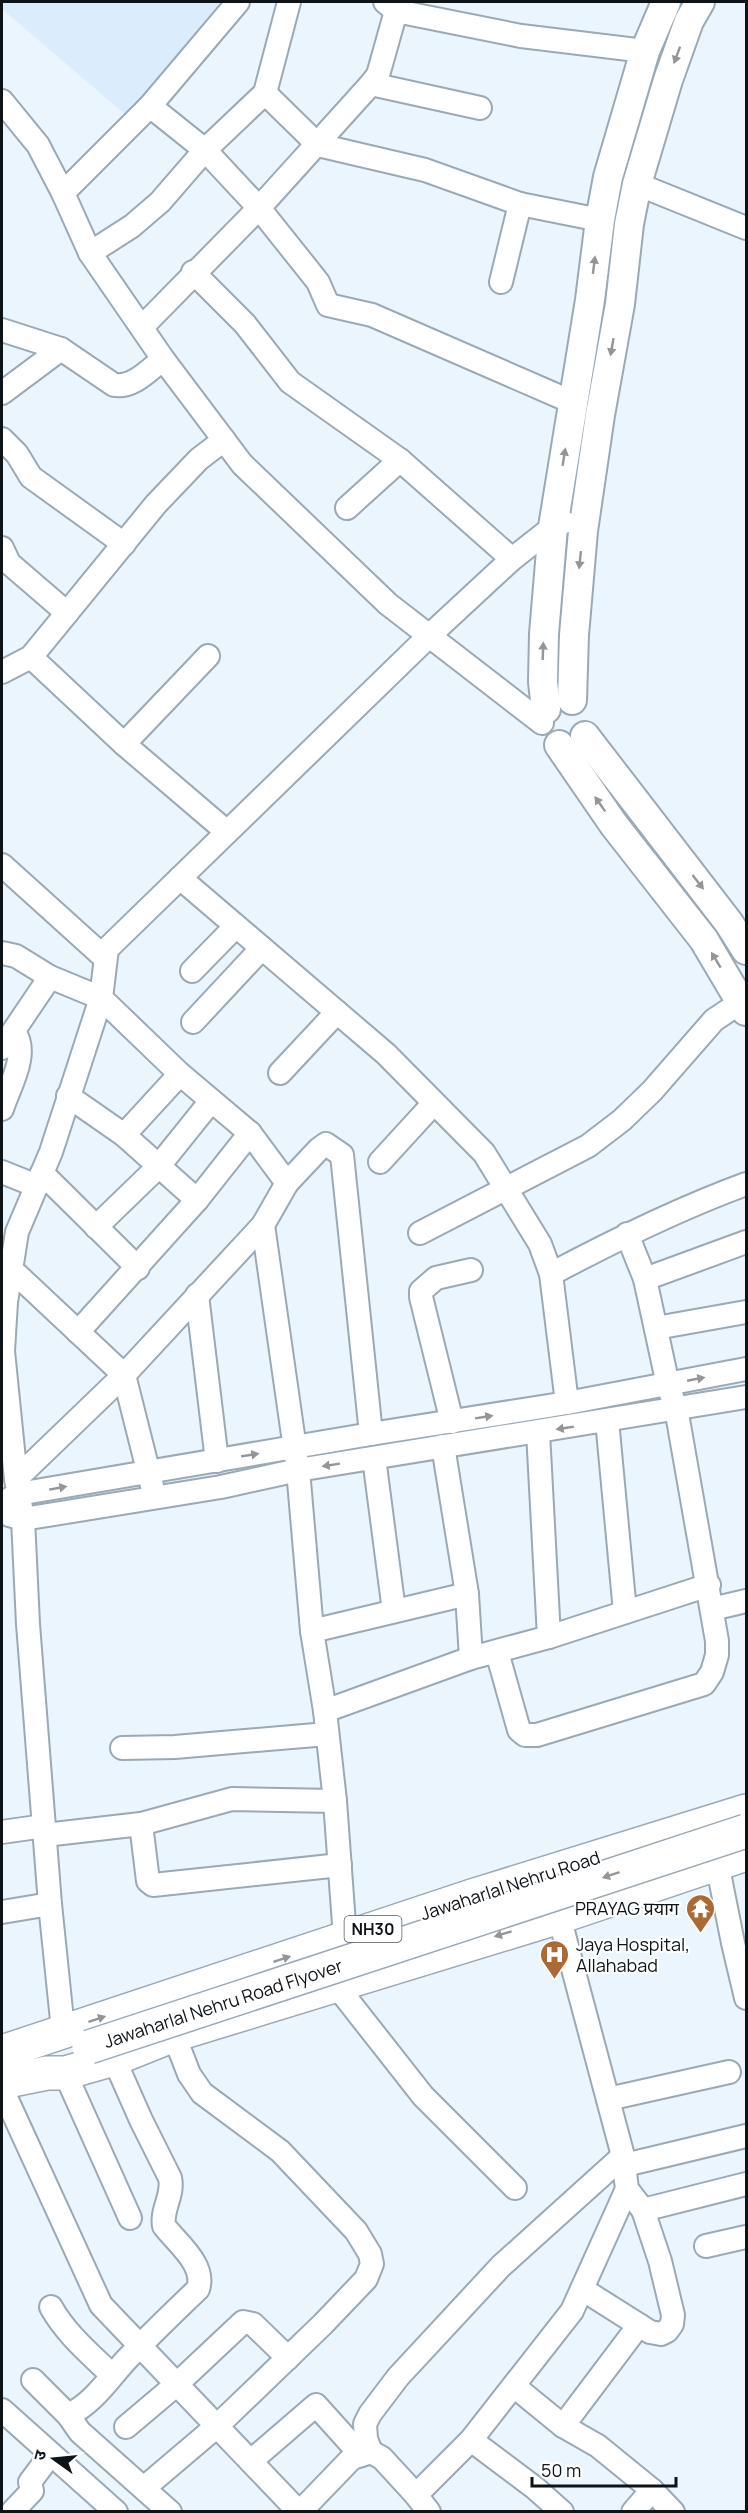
<svg xmlns="http://www.w3.org/2000/svg" width="748" height="2513" font-family="Manrope,'Noto Sans Devanagari',sans-serif">
<style>
.built{fill:#dbedfc}
.lines{fill:none;stroke-linecap:round;stroke-linejoin:round}
.minor-casing{stroke:#9aa9b6;stroke-width:26}
.major-casing{stroke:#9aa9b6;stroke-width:32}
.highway-casing{stroke:#9aa9b6;stroke-width:36}
.minor{stroke:#fff;stroke-width:22}
.major{stroke:#fff;stroke-width:28}
.highway{stroke:#fff;stroke-width:33}
.highway-bridge-casing{stroke:#9aa9b6;stroke-width:36;stroke-linecap:butt}
.highway-bridge{stroke:#fff;stroke-width:33}
.oneway{fill:#939597}
.labels{text-anchor:middle;dominant-baseline:central;stroke-width:4.5;stroke-linejoin:round;paint-order:stroke}
.shield{fill:#fff;stroke:#565a5d;stroke-width:1.5}
.shield-label{font-size:16px;font-weight:bold;fill:#0e1318}
.street-label{font-size:18px;fill:#0e1318;stroke:#fff}
.poi-label{font-size:18px;fill:#0e1318;stroke:#fff;text-anchor:end}
</style>
<rect width="100%" height="100%" fill="#ebf5fd"/>
<!-- built -->
<path class="built" d="M2 2H244L133 121 2 9Z"/>
<g class="lines">
<defs>
<g id="minor">
<path d="M396 11 521 36 645 51"/>
<path d="M371 84 480 108"/>
<path d="M265 93 318 145 425 170 520 204 600 220"/>
<path d="M2 101 38 145 63 193 90 253 163 359 242 464 388 604 542 723"/>
<path d="M150 106 205 150 259 208 318 282 328 305 372 315 572 402"/>
<path d="M637 184 746 228"/>
<path d="M63 193 150 106 238 2"/>
<path d="M90 253 132 226 160 202 205 150 265 93 289 2"/>
<path d="M193 272 245 324 290 382 400 460 512 559"/>
<path d="M501 282 520 204"/>
<path d="M142 327 259 208 371 84 378 75 396 11 385 2"/>
<path d="M2 330 61 349 114 385C133 388 149 370 163 359"/>
<path d="M2 393 61 349"/>
<path d="M2 439 17 454 31 477 124 544"/>
<path d="M347 508 400 460"/>
<path d="M2 548 9 563 67 613"/>
<path d="M31 657 124 744 227 832"/>
<path d="M2 672 31 657 156 504 199 459 224 440"/>
<path d="M124 744 208 656"/>
<path d="M2 865 105 958"/>
<path d="M180 878 386 1054 484 1153 540 1244 551 1274 567 1403"/>
<path d="M2 953 16 956 50 977 101 998 180 1074 250 1133 287 1183 263 1225 124 1375 16 1479"/>
<path d="M192 971 236 926"/>
<path d="M193 1022 262 948"/>
<path d="M2 1048 50 977"/>
<path d="M280 1073 337 1012"/>
<path d="M68 1096 124 1135 197 1200"/>
<path d="M2 1109C9 1087 30 1053 14 1032"/>
<path d="M124 1135 180 1074"/>
<path d="M380 1162 434 1103"/>
<path d="M2 1172 37 1186"/>
<path d="M42 1173 138 1268"/>
<path d="M287 1183 319 1149 326 1144 342 1155 371 1434"/>
<path d="M263 1225 298 1470 312 1631 325 1711 335 1801 345 1938"/>
<path d="M96 1227 158 1167 211 1101"/>
<path d="M420 1233 588 1146 622 1120 652 1091 714 1020 741 1002"/>
<path d="M11 1269 124 1375 152 1486"/>
<path d="M551 1274C615 1240 678 1209 746 1184"/>
<path d="M645 1279 746 1242"/>
<path d="M197 1295 217 1461"/>
<path d="M656 1328 746 1312"/>
<path d="M78 1332 197 1200 250 1133"/>
<path d="M607 1420 625 1612"/>
<path d="M452 1422 421 1297V1291L436 1278 471 1270"/>
<path d="M538 1432 549 1637"/>
<path d="M443 1446 467 1594 471 1658"/>
<path d="M374 1458 394 1611"/>
<path d="M2 1503 18 1494 371 1434 567 1403 746 1369"/>
<path d="M9 1515 23 1519 221 1487 298 1470 746 1397"/>
<path d="M712 1609 746 1601"/>
<path d="M312 1631 467 1594"/>
<path d="M497 1652 519 1730 525 1735H537L704 1684 712 1672 717 1655V1641L676 1408 668 1385 645 1279 627 1234"/>
<path d="M325 1711 471 1658 549 1637 709 1585"/>
<path d="M122 1748 175 1747 327 1734"/>
<path d="M141 1824 148 1881 153 1885 340 1865"/>
<path d="M2 1832 44 1826"/>
<path d="M45 1835 141 1824 232 1799 335 1801"/>
<path d="M717 1863 733 1943 746 1998"/>
<path d="M556 1905 623 2156 627 2189 643 2210 660 2261 673 2315 672 2324 667 2331 661 2334 650 2332 582 2289"/>
<path d="M2 1912 50 1904"/>
<path d="M335 1984 423 2096 515 2188"/>
<path d="M63 2030 50 1904 28 1624 23 1519 16 1479 3 1351 6 1302 17 1232 51 1152 101 998 107 949 430 635 512 559 553 527 564 522"/>
<path d="M65 2073 130 2218"/>
<path d="M2 2089 101 2305 299 2512"/>
<path d="M608 2099 729 2072"/>
<path d="M625 2165 746 2136"/>
<path d="M643 2210 746 2184"/>
<path d="M706 2246 746 2237"/>
<path d="M51 2307C66 2334 90 2354 112 2375"/>
<path d="M33 2380 68 2415 80 2432 170 2512"/>
<path d="M514 2386 563 2426 598 2446 652 2490 673 2512"/>
<path d="M2 2410 116 2512"/>
<path d="M68 2415C93 2404 110 2377 128 2358 151 2334 174 2312 198 2289 206 2265 178 2244 164 2226 161 2209 174 2195 170 2178L141 2120 114 2059"/>
<path d="M563 2426 639 2325"/>
<path d="M126 2427 177 2384 243 2322 253 2324 288 2358"/>
<path d="M471 2440 535 2488 562 2512"/>
<path d="M371 2452 366 2439 365 2424 370 2414 398 2377 501 2266 623 2156"/>
<path d="M251 2461 316 2405 361 2455"/>
<path d="M144 2488 217 2426 323 2324 366 2279 372 2264 370 2254 356 2231 280 2151 202 2093 189 2074 174 2035"/>
<path d="M12 2512 32 2491 30 2482 51 2454"/>
<path d="M300 2512 352 2458 371 2452 382 2458 416 2495"/>
<path d="M429 2512 416 2495 471 2440 572 2311 627 2189"/>
<path d="M633 2512 652 2490"/>
</g>
<g id="major">
<path d="M572 700 574 635 583 531 600 415 620 304 629 224 637 184 668 80 689 21 700 2"/>
<path d="M546 709 543 682 544 634 553 527 590 300 600 220 608 177 645 51 666 2"/>
<path d="M585 736 729 923 746 950"/>
<path d="M559 745 614 825 704 940 746 1011"/>
</g>
<g id="highway">
<path d="M2 2052 472 1896 746 1811"/>
<path d="M2 2082 47 2073H65L114 2059 174 2035 559 1917 746 1854"/>
</g>
</defs>
<!-- minor casing -->
<use href="#minor" class="minor-casing"/>
<!-- major casing -->
<use href="#major" class="major-casing"/>
<!-- highway casing -->
<use href="#highway" class="highway-casing"/>
<!-- minor -->
<use href="#minor" class="minor"/>
<!-- major -->
<use href="#major" class="major"/>
<!-- highway -->
<use href="#highway" class="highway"/>
<defs>
<path id="highway-bridge" d="M89 2047 746 1831"/>
</defs>
<!-- highway-bridge casing -->
<use href="#highway-bridge" class="highway-bridge-casing"/>
<!-- highway-bridge -->
<use href="#highway-bridge" class="highway-bridge"/>
</g>
<!-- one-way arrows -->
<defs><path id="oneway-solid" d="M-6-.8H1V-3.2L6.5 0L1 3.2V.8H-6Z" transform="scale(1.5)"/></defs>
<g class="oneway">
<use href="#oneway-solid" transform="translate(677 55) rotate(110)"/>
<use href="#oneway-solid" transform="translate(594 265) rotate(-83)"/>
<use href="#oneway-solid" transform="translate(612 347) rotate(100)"/>
<use href="#oneway-solid" transform="translate(564 457) rotate(-81)"/>
<use href="#oneway-solid" transform="translate(580 560) rotate(96)"/>
<use href="#oneway-solid" transform="translate(543 651) rotate(-88)"/>
<use href="#oneway-solid" transform="translate(600 804) rotate(-125)"/>
<use href="#oneway-solid" transform="translate(698 882) rotate(52)"/>
<use href="#oneway-solid" transform="translate(716 960) rotate(-121)"/>
<use href="#oneway-solid" transform="translate(696 1379) rotate(-11)"/>
<use href="#oneway-solid" transform="translate(484 1417) rotate(-9)"/>
<use href="#oneway-solid" transform="translate(565 1428) rotate(171)"/>
<use href="#oneway-solid" transform="translate(250 1455) rotate(-9)"/>
<use href="#oneway-solid" transform="translate(331 1465) rotate(171)"/>
<use href="#oneway-solid" transform="translate(58 1488) rotate(-10)"/>
<use href="#oneway-solid" transform="translate(611 1875) rotate(162)"/>
<use href="#oneway-solid" transform="translate(503 1934) rotate(163)"/>
<use href="#oneway-solid" transform="translate(282 1959) rotate(-18)"/>
<use href="#oneway-solid" transform="translate(97 2019) rotate(-18)"/>
</g>
<!-- icons -->
<defs>
<symbol id="temple-pin" viewBox="-11 -11 22 30"><path d="M0 17L-7.5 6A9.5 9.5 0 1 1 7.5 6Z" fill="#ab6935" stroke="#fff"/><path d="M0-6L5-2H3V0L6.5 2.5H4V6H1.5V3h-3V6H-4V2.5H-6.5L-3 0V-2H-5Z" fill="#fff"/></symbol>
<symbol id="hospital-pin" viewBox="-11 -11 22 30"><path d="M0 17L-7.5 6A9.5 9.5 0 1 1 7.5 6Z" fill="#ab6935" stroke="#fff"/><path d="M-5-5h3v3.5h4V-5h3V5h-3V1.5h-4V5h-3Z" fill="#fff"/></symbol>
</defs>
<g fill-rule="evenodd">
<use href="#temple-pin" x="684" y="1892" width="33" height="45"/>
<use href="#hospital-pin" x="538" y="1938" width="33" height="45"/>
</g>
<g class="labels">
<!-- shield labels -->
<rect class="shield" x="344.5" y="1916" width="57" height="26" rx="4.5"/>
<g class="shield-label">
<text x="373" y="1929">NH30</text>
</g>
<!-- street labels -->
<g class="street-label">
<text transform="translate(510 1885) rotate(-18)">Jawaharlal Nehru Road</text>
<text transform="translate(223 2003) rotate(-18)">Jawaharlal Nehru Road Flyover</text>
</g>
<!-- poi labels -->
<g class="poi-label">
<text x="679" y="1908">PRAYAG प्रयाग</text>
<text x="576" y="1944" text-anchor="start">Jaya Hospital,<tspan x="576" dy="21">Allahabad</tspan></text>
</g>
</g>
<!-- border -->
<rect width="748" height="2513" fill="none" stroke="#0e1318" stroke-width="6"/>
<!-- north arrow -->
<g transform="translate(54 2459) rotate(285)" stroke="#ffffff" stroke-width="4.5" paint-order="stroke">
<path d="M0-4.5L10 22L0 15L-10 22Z" fill="#0e1318"/>
<text y="-9" font-size="16" font-weight="bold" text-anchor="middle" fill="#0e1318">उ</text>
</g>
<!-- scale -->
<path d="M532 2477v9h144v-9" fill="none" stroke="#0e1318" stroke-width="3"/>
<text x="541" y="2477" font-size="18" fill="#0e1318" stroke="#ffffff" stroke-width="4.5" paint-order="stroke">50 m</text>
</svg>
